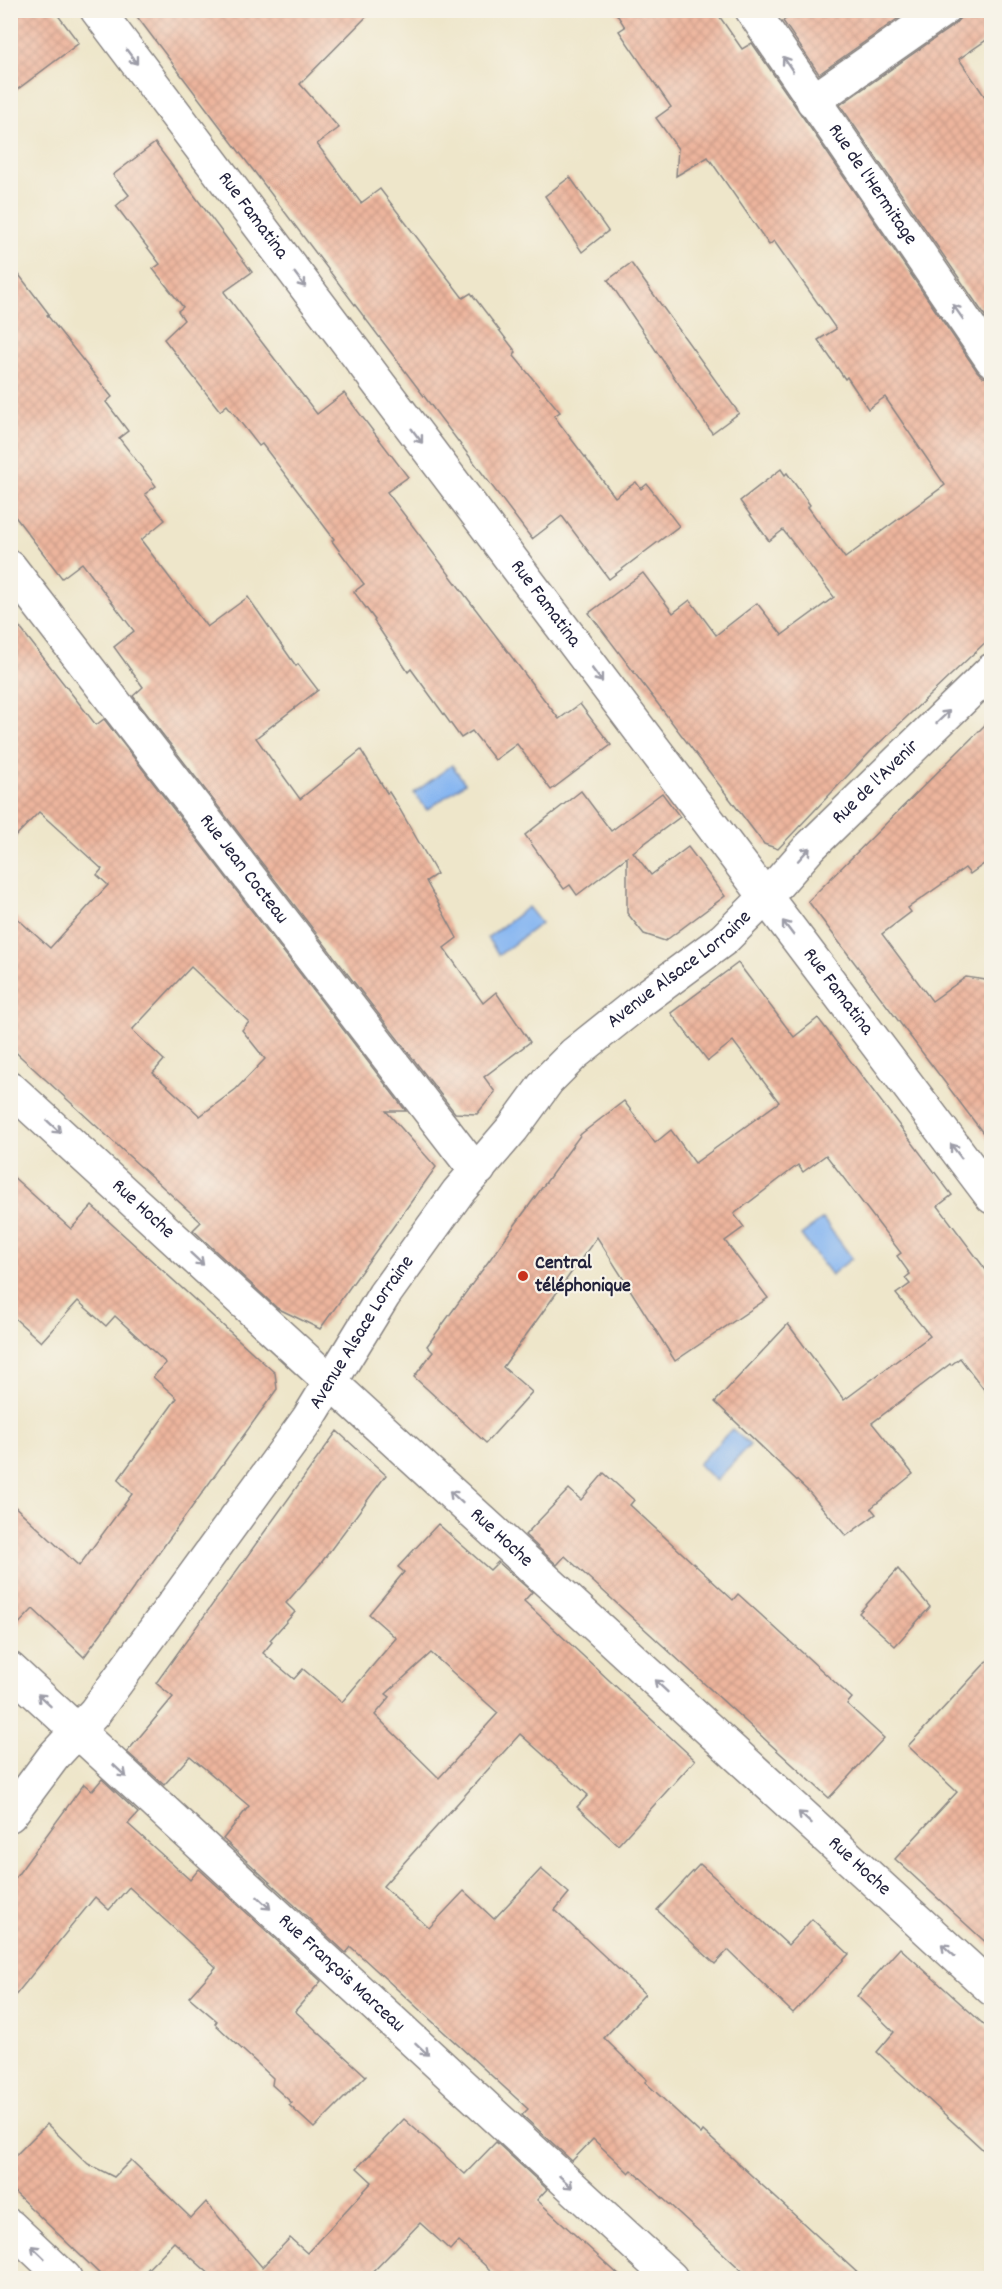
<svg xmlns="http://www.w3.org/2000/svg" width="1002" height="2289" font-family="Dekko,sans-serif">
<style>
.water{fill:#86b6f1;stroke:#546c96;stroke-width:1.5}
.building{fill:url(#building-cross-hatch);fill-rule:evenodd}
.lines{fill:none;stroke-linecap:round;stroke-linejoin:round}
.minor-casing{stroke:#888482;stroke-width:36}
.minor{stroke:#fff;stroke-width:33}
.oneway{stroke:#9c9ca7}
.poi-dot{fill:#c8321e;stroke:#f7f3e8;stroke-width:2}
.labels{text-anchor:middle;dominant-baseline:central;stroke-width:4.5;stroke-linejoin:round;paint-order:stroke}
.street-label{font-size:20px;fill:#22223b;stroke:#f7f3e8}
.poi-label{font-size:20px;font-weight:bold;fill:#22223b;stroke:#f7f3e8;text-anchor:start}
</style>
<defs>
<pattern id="building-cross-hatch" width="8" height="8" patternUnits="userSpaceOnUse" patternTransform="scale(1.5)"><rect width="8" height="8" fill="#edb59d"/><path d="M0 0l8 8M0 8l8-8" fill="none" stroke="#cb9b88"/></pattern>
</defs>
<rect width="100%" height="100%" fill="#f7f3e8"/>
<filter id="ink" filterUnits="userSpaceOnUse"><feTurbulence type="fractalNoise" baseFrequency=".0167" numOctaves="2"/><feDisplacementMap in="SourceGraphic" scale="12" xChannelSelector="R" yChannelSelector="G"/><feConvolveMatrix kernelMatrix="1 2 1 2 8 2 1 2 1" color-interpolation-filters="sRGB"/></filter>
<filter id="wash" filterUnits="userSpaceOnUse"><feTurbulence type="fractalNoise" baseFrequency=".008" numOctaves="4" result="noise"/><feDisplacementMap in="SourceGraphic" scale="24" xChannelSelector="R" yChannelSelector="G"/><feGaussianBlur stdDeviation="1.35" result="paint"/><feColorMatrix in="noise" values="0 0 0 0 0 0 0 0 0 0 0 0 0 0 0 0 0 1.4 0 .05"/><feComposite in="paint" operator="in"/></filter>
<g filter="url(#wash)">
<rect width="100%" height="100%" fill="#eee6ca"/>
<!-- water -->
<g class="water">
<path d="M452 765 465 783 427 810 414 793Z"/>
<path d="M528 907 541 923 499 955 487 938Z"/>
<path d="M823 1219 852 1258 831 1275 801 1235Z"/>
<path d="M732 1429 750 1445 716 1481 698 1464Z"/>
</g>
<g id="blocks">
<!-- building -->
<g class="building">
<path d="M10 10H54L79 43 10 95Z"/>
<path d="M132 10H373L300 84 339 128 317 144 361 203 380 189 463 298 471 293 516 352 514 356 560 412 554 416 615 497 636 482 641 489 647 484 679 526 609 579 562 516 532 539Z"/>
<path d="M614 10H715L742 49 752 43 977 371 983 377 992 378V636L871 751 778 849 764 844 589 613 643 573 673 613 690 600 716 635 757 603 782 635 834 597 783 530 769 541 740 501 781 469 785 475 787 473 810 505 808 507 845 558 945 485 885 397 868 409 847 377 845 379 818 340 836 329 774 241 769 245 708 157 676 176 678 149 656 118 671 107 619 31 625 27Z"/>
<path d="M799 10H910L819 74 783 21Z"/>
<path d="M961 10H992V36L959 59 992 107V326L840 105 954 25 960 18Z"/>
<path d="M155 143 252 272 224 292 257 336 317 414 344 393 408 477 387 492 533 685 559 719 580 704 611 745 551 790 517 744 495 760 472 731 461 738 411 669 408 672 374 621 375 620 354 592 364 584 332 541 334 539 262 444 259 446 227 405 220 411 164 339 184 320 178 311 183 307 153 269 160 264 116 206 129 195 113 175Z"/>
<path d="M570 177 608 231 582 252 545 196Z"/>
<path d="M10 263 49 314 47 315 112 397 106 402 128 431 119 438 156 486 145 494 165 520 141 540 207 627 248 597 296 666 298 664 318 690 256 738 300 799 361 750 387 793 389 792 399 808 437 874 426 881 457 938 444 948 483 1003 496 992 530 1042 484 1077 495 1092 477 1114 455 1113 133 696 143 687 114 647 134 631 82 563 62 578 10 510Z"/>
<path d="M631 263 739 413 712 433 608 280Z"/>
<path d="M10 615 96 725 104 719 406 1111H386L436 1167 320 1329 277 1308 193 1230 201 1222 10 1047V912L50 948 108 885 97 875 102 869 39 812 10 842ZM191 967 249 1022 242 1030 265 1059 236 1089 200 1116 153 1073 164 1060 132 1030Z"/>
<path d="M992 718V858L970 874 965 868 908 908 911 912 882 934 932 1001 966 977 992 981V1145L808 901Z"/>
<path d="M581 791 611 831 662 793 680 817 633 852 651 875 688 847 725 896 665 941 644 934 627 913V857L577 895 570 885 564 889 525 835Z"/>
<path d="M738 963 794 1037 818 1018 952 1195 938 1206 992 1278V1400L960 1358 951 1365 950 1364 872 1423 913 1474 871 1508 876 1514 846 1536 810 1493 715 1402 788 1324 844 1400 930 1336 896 1294 910 1284 905 1278 910 1274 897 1256 901 1253 826 1155 803 1172 798 1165 734 1214 744 1227 725 1241 768 1298 675 1361 597 1237 503 1367 532 1392 486 1443 414 1377 433 1352 427 1346 581 1134 624 1101 655 1143 671 1130 695 1163 779 1102 733 1041 708 1061 671 1013Z"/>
<path d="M10 1174 71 1229 92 1206 275 1373 277 1389 84 1657 33 1609 10 1633V1502L79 1566 132 1494 118 1480 177 1398 153 1377 166 1363 115 1316 106 1326 78 1301 41 1342 10 1314Z"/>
<path d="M337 1431 386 1475 321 1563 286 1603 295 1612 270 1640 272 1642 263 1653 294 1679 303 1669 342 1702 396 1638 369 1614 404 1572 398 1567 438 1524 490 1570 498 1562 532 1592 524 1601 695 1760 618 1845 577 1807 588 1795 520 1734 383 1886 429 1928 464 1891 494 1919 541 1869 569 1893 555 1910 645 1994 604 2038 647 2080 645 2082 701 2134 703 2131 863 2278H750L632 2170 629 2173 593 2139 572 2161 522 2115 528 2109 351 1947 346 1953 223 1839 249 1806 190 1756 164 1785 127 1752 173 1697 156 1683ZM431 1653 498 1713 439 1778 375 1715 390 1697 386 1694Z"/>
<path d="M604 1473 634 1500 630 1505 733 1600 738 1594 852 1698 847 1704 884 1738 829 1798 565 1556 557 1565 525 1535 569 1489 581 1500Z"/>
<path d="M898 1569 930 1607 895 1646 859 1613Z"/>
<path d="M992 1656V1948L895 1859 957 1792 908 1746Z"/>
<path d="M102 1779 138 1813 128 1824 190 1880 199 1869 321 1981 295 2011 366 2076 314 2128 289 2105 292 2103 272 2085 273 2078 215 2024 217 2021 189 1997 216 1967 129 1887 109 1910 95 1897 10 2002V1885L84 1784 92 1791Z"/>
<path d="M700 1864 788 1945 812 1919 849 1954 793 2013 728 1950 715 1964 657 1910Z"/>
<path d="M900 1948 992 2032V2158L877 2052 894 2032 857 1996Z"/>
<path d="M404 2119 465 2174 496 2142 547 2189 537 2200 622 2278H499L458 2241 450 2250 420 2223 367 2278H214L174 2242 139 2278H104L10 2188V2161L47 2124 88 2164 114 2177 131 2160 191 2218 206 2202 262 2267 290 2238 307 2253 372 2182 357 2168Z"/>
</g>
</g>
</g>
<g filter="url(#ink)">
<use href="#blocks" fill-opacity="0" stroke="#888482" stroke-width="1.5"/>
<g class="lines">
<defs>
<g id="minor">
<path id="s1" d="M97 10 992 1197"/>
<path id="s2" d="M752 10 992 360"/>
<path d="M813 101 943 10"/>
<path id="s3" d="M10 567 465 1157 479 1169"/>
<path id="s4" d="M10 1088 992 1989"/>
<path id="s5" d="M10 1669 671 2278"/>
<path id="s6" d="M10 1815 54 1756 95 1712 308 1419 384 1295 458 1192 513 1128 548 1080 574 1054 639 1002 724 939 765 898 810 847 992 670"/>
<path d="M10 2226 65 2278"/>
</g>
</defs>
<!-- minor casing -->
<use href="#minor" class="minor-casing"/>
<!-- minor -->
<use href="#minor" class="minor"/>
</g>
<!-- one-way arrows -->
<defs><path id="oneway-shaft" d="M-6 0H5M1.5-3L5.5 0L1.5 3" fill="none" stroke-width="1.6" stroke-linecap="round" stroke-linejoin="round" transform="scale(1.5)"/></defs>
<g class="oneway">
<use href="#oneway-shaft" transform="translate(132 57) rotate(53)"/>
<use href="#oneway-shaft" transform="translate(788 64) rotate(-124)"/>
<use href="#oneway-shaft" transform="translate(300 280) rotate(53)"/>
<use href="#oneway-shaft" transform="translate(958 312) rotate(-125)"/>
<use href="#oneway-shaft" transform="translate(417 436) rotate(53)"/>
<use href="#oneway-shaft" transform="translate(597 675) rotate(53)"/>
<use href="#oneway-shaft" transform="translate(943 717) rotate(-44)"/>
<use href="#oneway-shaft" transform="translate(804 854) rotate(-48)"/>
<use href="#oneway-shaft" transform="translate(788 928) rotate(-127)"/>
<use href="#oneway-shaft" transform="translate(54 1127) rotate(43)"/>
<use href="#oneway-shaft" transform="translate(956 1151) rotate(-127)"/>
<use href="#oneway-shaft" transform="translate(197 1259) rotate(43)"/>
<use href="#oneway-shaft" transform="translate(456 1497) rotate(-137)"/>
<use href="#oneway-shaft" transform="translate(661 1686) rotate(-137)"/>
<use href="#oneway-shaft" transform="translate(44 1700) rotate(-137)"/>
<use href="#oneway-shaft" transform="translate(120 1771) rotate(43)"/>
<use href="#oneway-shaft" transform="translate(805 1818) rotate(-137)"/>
<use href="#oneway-shaft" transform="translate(264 1903) rotate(43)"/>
<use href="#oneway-shaft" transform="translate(948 1950) rotate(-137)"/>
<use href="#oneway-shaft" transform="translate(422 2049) rotate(43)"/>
<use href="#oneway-shaft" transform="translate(566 2182) rotate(43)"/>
<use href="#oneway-shaft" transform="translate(38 2252) rotate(-136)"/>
</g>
</g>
<!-- markers -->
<circle class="poi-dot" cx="523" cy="1276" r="6"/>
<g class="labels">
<!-- street labels -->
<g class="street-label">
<text stroke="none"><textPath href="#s2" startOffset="212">Rue de l'Hermitage</textPath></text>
<text stroke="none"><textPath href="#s1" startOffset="258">Rue Famatina</textPath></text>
<text stroke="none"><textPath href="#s1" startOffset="744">Rue Famatina</textPath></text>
<text stroke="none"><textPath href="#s6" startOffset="1356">Rue de l'Avenir</textPath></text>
<text stroke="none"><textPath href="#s3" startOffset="382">Rue Jean Cocteau</textPath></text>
<text stroke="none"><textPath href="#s6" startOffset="1084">Avenue Alsace Lorraine</textPath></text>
<text stroke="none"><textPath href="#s1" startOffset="1230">Rue Famatina</textPath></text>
<text stroke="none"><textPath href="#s4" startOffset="180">Rue Hoche</textPath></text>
<text stroke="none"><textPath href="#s6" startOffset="598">Avenue Alsace Lorraine</textPath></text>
<text stroke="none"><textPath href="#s4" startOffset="666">Rue Hoche</textPath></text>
<text stroke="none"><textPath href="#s4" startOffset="1152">Rue Hoche</textPath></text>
<text stroke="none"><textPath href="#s5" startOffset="450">Rue François Marceau</textPath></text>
</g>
<!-- poi labels -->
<g class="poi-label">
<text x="535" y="1264">Central<tspan x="535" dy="23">téléphonique</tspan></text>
</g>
</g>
<!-- margin -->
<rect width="1002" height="2289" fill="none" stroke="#f7f3e8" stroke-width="36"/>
</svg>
